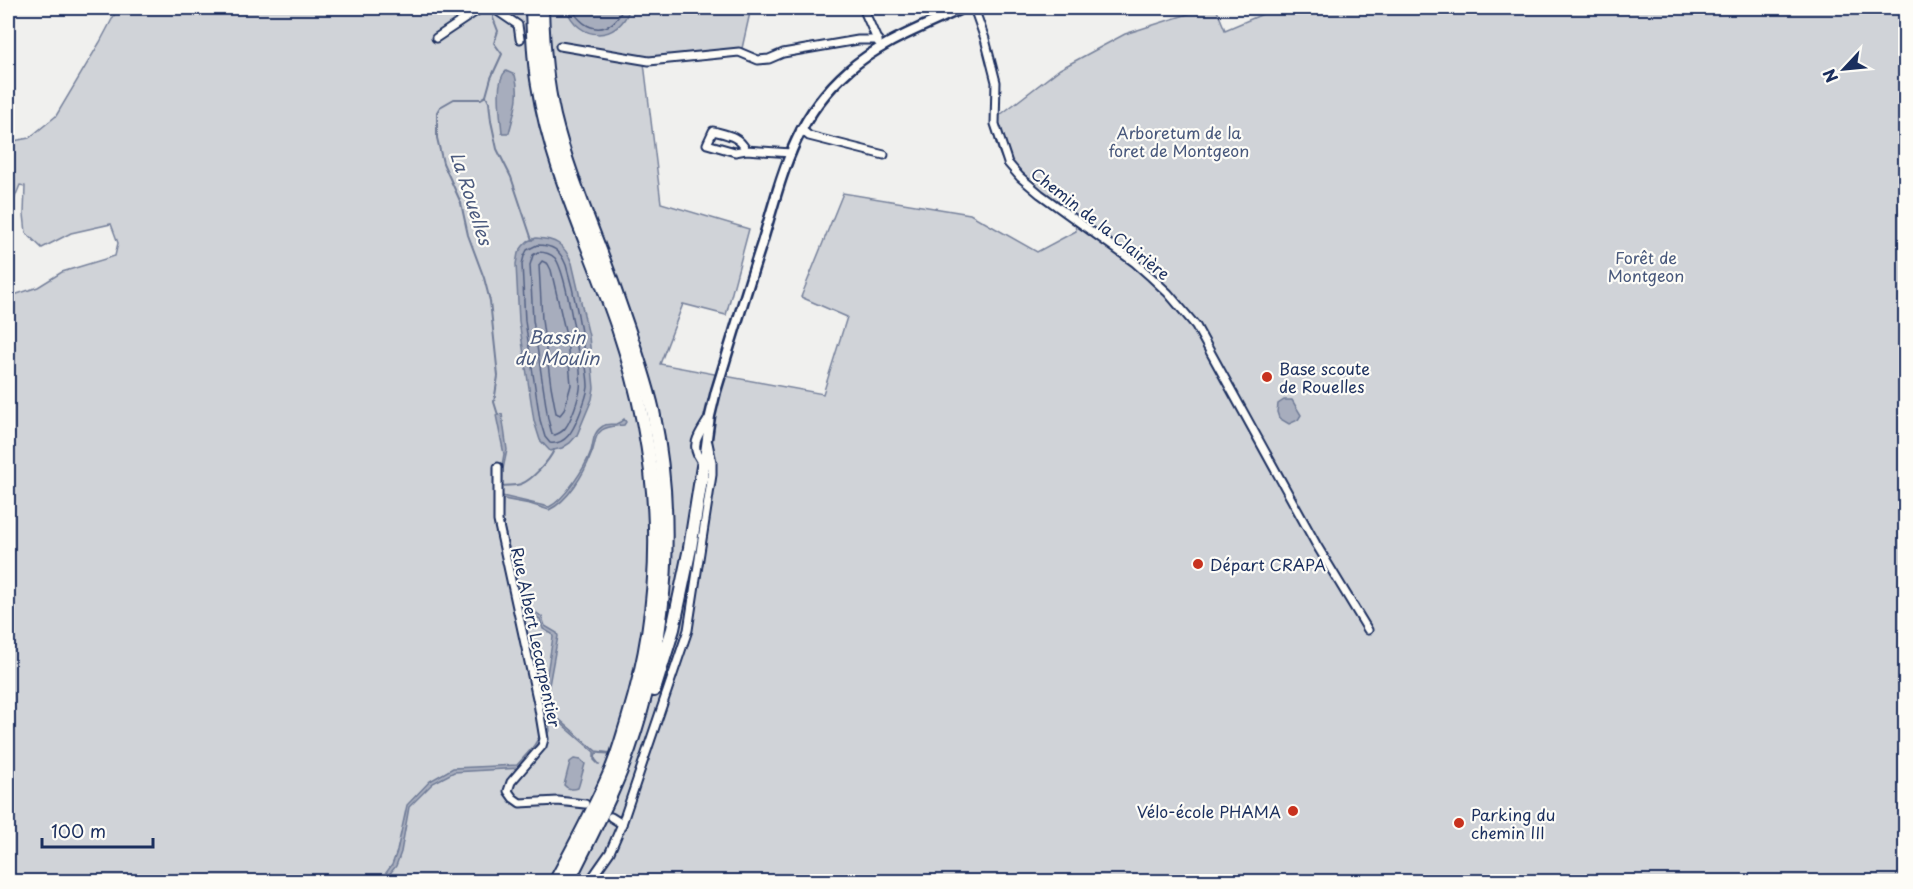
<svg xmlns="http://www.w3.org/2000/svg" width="1913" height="889" font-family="'Playpen Sans',sans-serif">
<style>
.green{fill:#d0d3d8;stroke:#76819b;stroke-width:1.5}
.water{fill:#a7adbd;stroke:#6f7b97;stroke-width:1.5}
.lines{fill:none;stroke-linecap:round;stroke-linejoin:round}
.shore{stroke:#536184;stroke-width:1.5}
.stream{stroke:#6f7b97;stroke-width:2}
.minor-casing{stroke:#1b2f5e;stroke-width:11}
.tertiary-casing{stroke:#1b2f5e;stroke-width:13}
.trunk-casing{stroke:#1b2f5e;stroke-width:16}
.minor{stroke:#fdfcf7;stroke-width:7}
.tertiary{stroke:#fdfcf7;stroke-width:8}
.trunk{stroke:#fdfcf7;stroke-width:12}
.poi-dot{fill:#c8321e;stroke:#fdfcf7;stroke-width:2}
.labels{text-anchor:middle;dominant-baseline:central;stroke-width:4.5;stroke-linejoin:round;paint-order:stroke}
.park-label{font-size:16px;fill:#48587c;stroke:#fdfcf7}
.street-label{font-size:16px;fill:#1b2f5e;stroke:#fdfcf7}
.poi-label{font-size:16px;fill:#1b2f5e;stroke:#fdfcf7;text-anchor:start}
.water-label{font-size:18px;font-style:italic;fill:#4c5b7f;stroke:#fdfcf7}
</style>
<rect width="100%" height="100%" fill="#f0f0ee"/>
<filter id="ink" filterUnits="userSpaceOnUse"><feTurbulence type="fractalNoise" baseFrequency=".0167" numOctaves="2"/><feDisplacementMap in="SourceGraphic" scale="12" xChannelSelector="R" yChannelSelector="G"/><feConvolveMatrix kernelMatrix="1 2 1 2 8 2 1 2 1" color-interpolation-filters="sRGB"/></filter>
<g filter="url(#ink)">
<!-- green -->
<path class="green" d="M118 8H771H751L741 53 644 63 661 203 749 229 726 315 683 304 660 364 823 394 847 317 801 297 843 193 970 214 1037 252 1076 231 1075 224C1048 205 1018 186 1001 157 996 147 994 135 992 125L1000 115 1060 69 1125 34 1207 8H1216L1225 30 1277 8H1905V881H8V297L38 287 62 272 115 256 118 243 111 224 71 233 42 248 26 233 24 214 25 186 20 185 13 202 8 204V142L29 138 56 116 100 42Z"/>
<!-- water -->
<g class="water">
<path d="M566 8H630C618 43 578 42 566 8Z"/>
<path d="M506 71 515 75C521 96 514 113 509 133H502C501 118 494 81 506 71Z"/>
<path d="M536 238C556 239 564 244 572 263L589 336 594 388 592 399 577 435 570 443 562 448 550 451 540 440 534 421 519 321 516 264 518 253 523 246 528 241Z"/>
<path d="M1284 400H1292L1301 415 1298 420 1289 424 1279 418 1277 412 1278 404Z"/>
<path d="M502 414 507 450 503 469 502 496 549 507C565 499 585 468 591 451 594 441 592 433 603 426 607 423 612 425 616 424 619 423 622 421 624 419L626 422 624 425C617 426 608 426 602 430 593 437 596 445 591 455 584 474 568 501 549 510L530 504 503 499 502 518 504 528 522 602 542 617 545 626 557 633 558 636 545 707 596 751 611 753V754L596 753 595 759 599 764H598L594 760V752L548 712 550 731 545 736 544 731 547 727 542 704 553 637 552 634 543 629 540 619 519 606 499 524 500 477 504 454 496 415Z"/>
<path d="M541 734 542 739 520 768 454 772 433 783 409 807 401 852 396 866 384 881 379 882 392 865 397 851 407 805 430 781 453 768 517 765 533 747Z"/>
<path d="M574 759 581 760 585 764 579 785 578 788C573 790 567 789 564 785L570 762Z"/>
</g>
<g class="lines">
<!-- shore -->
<g class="shore">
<path d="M572 8C584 34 612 36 623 8"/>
<path d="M537 245C553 245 560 250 566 265 575 296 581 327 585 359 586 368 588 378 588 387 587 397 582 408 578 418 573 430 566 445 550 443L545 437 540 420 525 321 522 264 524 256 527 250Z"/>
<path d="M538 252C545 252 550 253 555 258 566 272 583 369 580 389 579 398 571 420 566 427 563 432 559 433 555 435L552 434 548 419 533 320 530 265 533 255Z"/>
<path d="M542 261 548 264 551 270 567 339 571 385 564 410 560 415 556 413 551 386 542 320 539 265Z"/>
</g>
<!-- stream -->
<g class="stream">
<path d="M493 10V18L498 31 494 43 502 54 491 78 486 96 481 99H454L440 107 437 112V138L443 163 461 203 468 235 484 278 490 301 498 376 494 402 498 415"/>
<path d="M486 96 489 102 491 121 497 149 511 177 532 240"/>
<path d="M502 486C508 485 515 486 521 484 532 480 549 461 554 450"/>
</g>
<defs>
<g id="minor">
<path d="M493 8 518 25 520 39"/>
<path d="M863 8 878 42"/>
<path d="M939 8 944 16"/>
<path d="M974 8 985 39 996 82 995 124 1008 163 1020 177 1040 194 1134 262 1151 277 1168 293 1196 326 1316 544 1368 630"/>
<path d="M436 38 481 8"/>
<path d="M560 46 649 61 739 52 758 60 769 59 783 53 858 40H878"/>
<path d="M801 129 809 136 884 155"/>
<path d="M746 150C739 136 728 135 713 131L707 144 735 152 746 150 791 153"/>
<path d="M705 460 700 459C689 444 701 432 709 418"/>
<path d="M498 467V521L538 703 544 739 542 746 511 782 508 791 513 798 520 803 558 801 585 804"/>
<path d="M611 817 622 824"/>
<path d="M589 882 610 852 622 824 688 630 712 475V462L708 443"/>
</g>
<path id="tertiary" d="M704 460 710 416 716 391C731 342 746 292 762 243 782 177 793 119 848 71 880 42 924 27 963 8"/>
<g id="trunk">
<path d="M532 8C533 33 533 59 538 85 551 169 591 248 618 328 662 459 669 586 628 719 622 738 617 758 609 775 593 812 574 847 555 882"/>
<path d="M542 8C543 44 546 81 554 116 568 174 593 229 613 285 627 326 643 368 653 411 675 517 668 628 635 731 619 784 592 833 568 882"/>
<path d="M654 690 673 629 690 548 704 460"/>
</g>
</defs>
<!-- minor casing -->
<use href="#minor" class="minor-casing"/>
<!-- tertiary casing -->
<use href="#tertiary" class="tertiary-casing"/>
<!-- trunk casing -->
<use href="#trunk" class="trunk-casing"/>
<!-- minor -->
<use href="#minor" class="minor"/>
<!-- tertiary -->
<use href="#tertiary" class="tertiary"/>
<!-- trunk -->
<use href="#trunk" class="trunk"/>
</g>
</g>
<!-- markers -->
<g class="poi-dot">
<circle cx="1267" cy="377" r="6"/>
<circle cx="1198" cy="564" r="6"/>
<circle cx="1293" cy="811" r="6"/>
<circle cx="1459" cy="823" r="6"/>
</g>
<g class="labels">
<!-- park labels -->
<g class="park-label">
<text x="1179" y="132">Arboretum de la<tspan x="1179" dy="18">foret de Montgeon</tspan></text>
<text x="1646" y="257">Forêt de<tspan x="1646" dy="18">Montgeon</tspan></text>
</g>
<!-- street labels -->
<g class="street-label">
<text transform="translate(1101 223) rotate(38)">Chemin de la Clairière</text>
<text transform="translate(537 637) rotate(78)">Rue Albert Lecarpentier</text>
</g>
<!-- poi labels -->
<g class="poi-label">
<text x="1279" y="368">Base scoute<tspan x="1279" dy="18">de Rouelles</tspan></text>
<text x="1210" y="564">Départ CRAPA</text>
<text x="1281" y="811" text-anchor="end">Vélo-école PHAMA</text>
<text x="1471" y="814">Parking du<tspan x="1471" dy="18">chemin III</tspan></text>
</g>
<!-- water labels -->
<g class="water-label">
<text transform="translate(472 198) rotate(72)">La Rouelles</text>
<text x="557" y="336">Bassin<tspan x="557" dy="21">du Moulin</tspan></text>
</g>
</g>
<!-- margin -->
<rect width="1913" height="889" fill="none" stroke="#fdfcf7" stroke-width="30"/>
<rect x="15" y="15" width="1883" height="859" fill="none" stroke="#1b2f5e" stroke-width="2" filter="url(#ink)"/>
<!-- north arrow -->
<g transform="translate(1844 69) rotate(244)" stroke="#fdfcf7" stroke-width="4.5" paint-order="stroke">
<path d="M0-4.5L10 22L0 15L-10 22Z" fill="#1b2f5e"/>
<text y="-9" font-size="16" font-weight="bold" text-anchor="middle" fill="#1b2f5e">N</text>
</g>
<!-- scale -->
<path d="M42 838v9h111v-9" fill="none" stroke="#1b2f5e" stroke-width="3"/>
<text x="51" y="838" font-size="18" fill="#1b2f5e" stroke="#fdfcf7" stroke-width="4.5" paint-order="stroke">100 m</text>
</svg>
